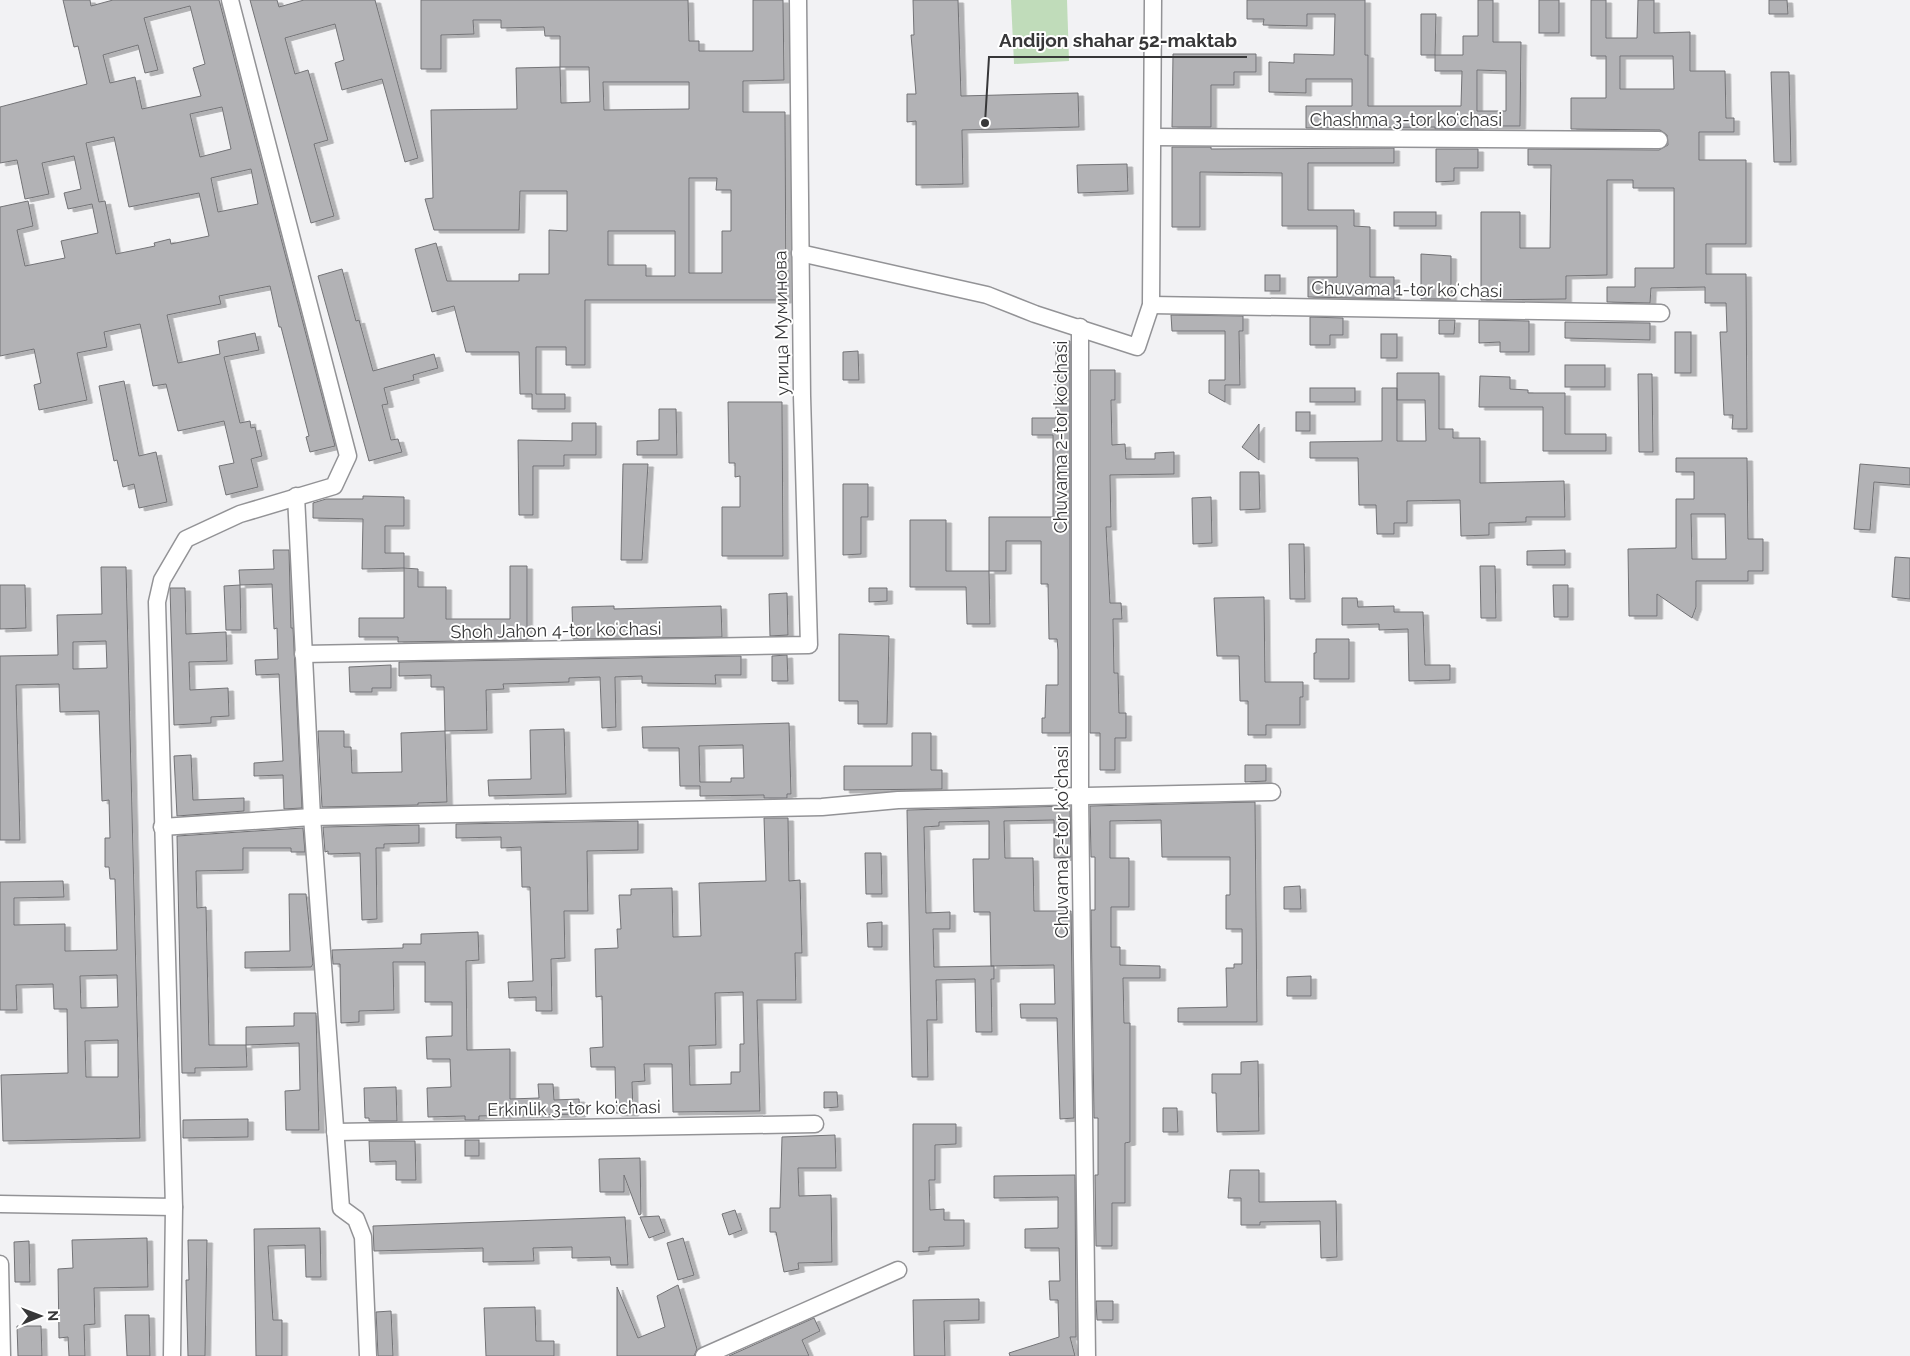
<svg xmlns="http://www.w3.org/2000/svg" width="1910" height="1356" font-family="Raleway,sans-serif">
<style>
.green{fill:#c0dcba}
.building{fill:#b2b2b5;stroke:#737376;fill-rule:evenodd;filter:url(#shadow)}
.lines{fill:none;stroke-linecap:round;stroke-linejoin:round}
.minor-casing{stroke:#939396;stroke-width:19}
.minor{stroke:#fff;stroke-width:16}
.labels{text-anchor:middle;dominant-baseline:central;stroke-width:4;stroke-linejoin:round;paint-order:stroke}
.street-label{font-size:18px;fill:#373738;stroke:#fff}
.leader{fill:none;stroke:#373738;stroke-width:2}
.callout-dot{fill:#373738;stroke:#fff;stroke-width:2}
.callout-label{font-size:19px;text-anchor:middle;font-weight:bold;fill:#373738;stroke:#fff;stroke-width:4;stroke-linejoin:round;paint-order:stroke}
</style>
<defs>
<filter id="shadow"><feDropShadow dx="5.5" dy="3" stdDeviation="0" flood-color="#0004"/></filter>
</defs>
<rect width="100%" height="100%" fill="#f2f2f4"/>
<!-- green -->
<path class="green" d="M1011 0H1067L1069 61 1014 64Z"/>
<!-- building -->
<g class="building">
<path d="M63 0H90L91 6 113 0H219L335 446 310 452 306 437 309 436 281 327H279L270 286 219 296 221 304 167 315 178 363 220 354 218 341 255 333 259 350 224 357 240 423 250 421 251 428 255 427 262 456 251 459 258 487 226 495 219 466 234 463 224 421 178 431 166 384 153 386 140 324 104 332 107 347 77 353 87 400 39 410 34 385 41 383 34 349 0 356V207L28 201 33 226 17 230 25 266 65 258 61 241 98 233 92 204 68 209 64 193 81 189 74 156 42 163 49 194 25 199 17 160 0 163V107L87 84 78 46 74 47ZM190 6 205 64 193 68 201 96 142 109 135 77 110 83 103 55 138 45 145 73 158 70 144 18ZM222 107 231 149 200 157 190 114ZM114 137 129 207 199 193 209 236 171 244 170 239 154 243 155 246 116 254 105 201 99 202 86 143ZM251 169 258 204 218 212 211 178Z"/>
<path d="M250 0H277L279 7 304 0H375L418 158 405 162 382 79 342 90 335 63 344 60 335 24 285 38 295 74 308 70 328 140 314 144 334 216 311 223Z"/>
<path d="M421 0H688L689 41H699V51H753V0H783L784 80 743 81V112H785L786 300H585V365H566V347H536V394H565V409H532V394H520L519 352H466L454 306 432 312 415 249 436 243 447 281H519V274H549V230L567 231V191H520L519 230H434L425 199 433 198 431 110 517 109 516 68 560 67V36H545L544 27 501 28V20H473L474 34 441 35V69H421ZM560 67H589L590 102 561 103ZM603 82H689V109L604 110ZM689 178H717L716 190H731V231H722V273H689ZM608 231H675V276H646V265H608Z"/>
<path d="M913 0H958L961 96 1078 93 1079 127 962 130 963 184 916 185V121L907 122V94H916L911 35H914Z"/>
<path d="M1247 0H1365V55H1368V106H1461L1462 71H1435V55H1463V36H1478V0H1493V42H1521L1520 126H1478V129H1435V127L1306 128V106H1352V79H1306V93L1269 92V62L1294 63V54L1334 55 1335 14H1307V26L1263 25 1264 19H1247ZM1477 70 1506 71V111H1477Z"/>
<rect x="1539" y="0" width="20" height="33"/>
<path d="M1591 0H1606V38H1637L1638 0H1654V33L1690 32V71H1725L1726 118H1734V132H1699V160H1746V244H1706V274H1746L1747 429H1732L1733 415H1724L1720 332H1727L1726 303H1705V287L1651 288 1650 303 1607 302V287H1635V268H1674V188H1633V180H1607V275L1566 276V299L1481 300V212H1520V248H1550L1551 165H1528V149L1659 150 1668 145 1667 135 1660 130 1571 129V98H1606V56H1591ZM1620 56H1673L1674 89H1620Z"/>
<path d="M1769 0H1787L1788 14H1769Z"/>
<path d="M1421 14H1436L1435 55H1421Z"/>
<path d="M1173 54H1256V72H1234V85H1211V127H1172Z"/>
<path d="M1771 72H1789L1791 162H1774Z"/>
<path d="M1172 147H1211V149L1394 148V163H1308V210H1354V226L1370 227V277H1394V299L1308 297V277H1337V226H1282V173L1200 172V227H1172Z"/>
<path d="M1436 149H1478V168H1454V181L1436 182Z"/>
<path d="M1127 164 1128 191 1078 193 1077 165Z"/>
<rect x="1394" y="212" width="42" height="14"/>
<path d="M1421 254 1451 256V299H1421Z"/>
<path d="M342 269 356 321 359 320 373 371 434 354 438 368 413 375 414 380 384 388 388 404 382 405 391 440 398 439 402 452 369 461 318 276Z"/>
<rect x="1265" y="275" width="15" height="16"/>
<path d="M1171 315 1243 316V331H1239L1240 385H1225V402L1209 393V380H1225V331H1172Z"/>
<path d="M1310 317 1343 318V335H1330V345H1310Z"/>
<path d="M1439 320H1455L1454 334H1439Z"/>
<path d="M1479 320 1529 321V352H1500V342L1479 343Z"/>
<path d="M1565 322 1650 323V340L1565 338Z"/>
<rect x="1675" y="332" width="16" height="41"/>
<rect x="1381" y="334" width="16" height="24"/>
<path d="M1056 341H1070V733H1042V718H1045L1046 685H1058V650L1057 639H1049L1048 584H1041V541H1006V571H989V517H1053V435H1032V418H1056Z"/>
<path d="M858 351 859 380H843V352Z"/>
<rect x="1565" y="365" width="40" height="22"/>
<path d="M1090 370H1115V400H1111L1112 445 1125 444 1126 459H1155V453L1174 452V474L1110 475 1111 527H1106L1110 603H1121L1122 619H1113L1114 673H1118L1119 713H1126V738H1115V770H1100V733H1090Z"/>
<path d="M1397 373H1439V429H1453V438H1480V483L1564 481 1565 517H1526V522L1489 523V535L1461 536 1460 500 1407 501V523H1394V534H1377L1376 505H1359L1358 458H1310V442L1382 441V388H1397V441H1426L1425 400H1397Z"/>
<path d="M1638 374H1652L1653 452H1639Z"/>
<path d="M1480 376 1510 377V389L1528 390V393H1565V434H1606V451H1543V407H1479Z"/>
<path d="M124 381 139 456 156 452 167 502 139 508 134 484 123 487 117 460 114 461 99 386Z"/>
<rect x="1310" y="388" width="45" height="14"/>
<path d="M728 402H782L783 556H722V507H740V476L735 477V463H729Z"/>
<path d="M659 409H676L677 455H637V441L659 440Z"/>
<rect x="1296" y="412" width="14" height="19"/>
<path d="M572 423H596V455H564V466H533V515H519L518 440 572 441Z"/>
<path d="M1259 424V460L1242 447Z"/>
<path d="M1676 458H1747L1748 539H1763V571H1748V581H1696V607L1692 618 1657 594V616H1629L1628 549 1676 548V499H1694V472H1676ZM1691 514H1725L1726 559H1692Z"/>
<path d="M623 464H648L642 560H621Z"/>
<path d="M1860 464 1910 468V485L1874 482 1870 530 1854 529Z"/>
<path d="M1240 472H1259L1260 509 1240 510Z"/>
<path d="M843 484H868V517H861V554L843 555Z"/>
<path d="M363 496 404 497V526H385V553H404V568L362 569 363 519 313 518V503L326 499H363Z"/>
<path d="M1211 497 1212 543 1193 544 1192 498Z"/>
<path d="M910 520H946V571H989L990 624H967L966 587H910Z"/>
<path d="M1289 544H1304L1305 599H1290Z"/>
<path d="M273 550H289L291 628H293L302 808 284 809 283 775 254 776V763L283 761 279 674 256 675 255 660 278 659 277 628 274 629 272 584 240 585 239 570 274 569Z"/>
<path d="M1565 550V565H1527V551Z"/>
<path d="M1895 557 1910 558V599L1892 597Z"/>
<path d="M510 566H527V640L398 642V637H359V618H404V568L418 569V587H446V619H510Z"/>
<path d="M1480 566H1495L1496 618H1481Z"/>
<path d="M101 567H126L140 1138 3 1141 1 1075 68 1073 67 1009H54L53 984 16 985 17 1010H0V882L63 881 64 897 14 898V925L65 924V951L117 950 115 879H110L109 867H105V838H110L109 800 102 801 99 711 60 712 59 684 16 685 20 840H0V656L58 655 57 615 102 614ZM106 641 107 668 73 669V642ZM117 975 118 1007 81 1008 80 976ZM118 1040V1077H86L85 1041Z"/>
<path d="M0 585H25L26 628 0 629Z"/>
<path d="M240 585 241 630H226L224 586Z"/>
<path d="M1553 585H1568V617H1554Z"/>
<path d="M170 588H185L186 634 226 632 227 661 189 662 190 690 228 688 229 716 211 717V723L174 725Z"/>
<path d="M869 588H887V601L869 602Z"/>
<path d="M787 593 788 635 770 636 769 594Z"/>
<path d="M1264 597 1265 682H1303V697H1300V725H1266V735H1248V701H1240L1239 656H1217L1214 598Z"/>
<path d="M1342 598H1357L1358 607 1394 606V612H1423L1425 665H1450V680L1409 681 1408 629 1379 630V624L1342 625Z"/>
<path d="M614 606V609L721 606 722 637 573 639 572 607Z"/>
<path d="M839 634 889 636 887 724H858V701H839Z"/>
<path d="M1316 639H1349V679H1314V653H1316Z"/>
<path d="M787 655 788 681H772V656Z"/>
<path d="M741 656V675H715L716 684 642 683V676L615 677 616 727 602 728 600 677 569 678V682L503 684 504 689 486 690 487 730 445 731 444 687H431V675L399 676V662Z"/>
<path d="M391 665V688H372V692H350L349 667Z"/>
<path d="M789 723 791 794H787V798H764V795L700 796V786H680L679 748H643L642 727ZM743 745 744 778H731V782H700L699 746Z"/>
<path d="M564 729 566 794 489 796 488 780 531 779 530 730Z"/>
<path d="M318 731H344V747H351L352 773 402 772 401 733 445 731 447 802 418 803V805L322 807Z"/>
<path d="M912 733H931V770H942V789L844 790V766H912Z"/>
<path d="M191 755 193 800 244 798V811L177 816 174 756Z"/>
<path d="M1245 765H1266V781L1245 782Z"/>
<path d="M1255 802 1257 1022H1178V1008L1227 1007 1226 968H1234V964H1242V929H1226V895H1230V857H1162L1161 820 1110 821V858H1129V907H1111V947H1120V965L1160 966V978H1123L1124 1023H1130V1142L1125 1143V1203H1112V1246H1096L1095 1175H1098V1118H1094L1091 910H1095V857H1091L1090 806Z"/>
<path d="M1070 806 1071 857 1054 858V820L1004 821 1005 858H1033L1034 911H1071L1074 1118 1060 1119 1057 1018H1021L1020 1004H1055L1054 965 991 966H994V979H991L992 1032H976L975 979 936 980 937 1020H927L928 1077H912L907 810ZM989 821V859H973L974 912H990L991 966 934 967 933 929H950V912L926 913 924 827 939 826V822Z"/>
<path d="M764 818H788L789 881 800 880 802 953H795L796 1000H757L760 1111 673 1112 672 1064H644L645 1081 632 1082 633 1113H616L615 1067H591L590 1048 603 1047 602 996 596 997 595 949 618 948 617 929H621L619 895H631V889L672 888 673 937 701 936 699 883 766 881ZM743 992 744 1044H740V1072H731V1084L690 1085 689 1046 716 1045 715 993Z"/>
<path d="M638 821V850L587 851 588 911H564L565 958 551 959 552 1011H536V997L509 998 508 982 533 981 530 887H522L521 847 501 848V837L456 838V824Z"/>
<path d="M419 825V843L384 844V848H376L377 919 362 920 360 853 328 854V851L325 852 323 827Z"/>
<path d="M303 828 305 852H291V848H243V870L196 871 197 908 206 907 209 1045H246L247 1067 195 1068V1073H182L177 836Z"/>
<path d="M865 853H881L882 894H866Z"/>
<path d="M1300 886 1301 909H1284V887Z"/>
<path d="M289 894H306L313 964 311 967 245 968V952L290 951Z"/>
<path d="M882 922V947H868L867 923Z"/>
<path d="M478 932 479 960 466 961 467 1050 510 1049V1099L539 1098 538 1084H553L554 1100 579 1099 580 1114 479 1116V1120H465V1116L428 1117 427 1088 451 1087 450 1059H427L426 1037 452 1036V1002H425V962H393L394 1010 359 1011V1022L341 1023 340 964H333L332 950 403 948V944H421V934Z"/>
<path d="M1311 976V996H1287V977Z"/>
<path d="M294 1013H316L319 1130H286L285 1091 300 1090 299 1043 246 1045V1027L294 1026Z"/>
<path d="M1258 1061 1259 1131 1217 1132 1216 1093H1212V1074H1241V1062Z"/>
<path d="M396 1087 397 1121H369V1118H365L364 1088Z"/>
<path d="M824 1092H837L838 1107 824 1108Z"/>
<path d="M1163 1108H1177L1178 1132H1163Z"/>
<path d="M248 1119V1137L183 1138V1120Z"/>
<path d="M913 1124H956V1144L935 1145V1180H929L930 1210 944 1209V1220H964V1246L929 1247V1251L913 1252Z"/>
<path d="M835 1135 836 1168H798L799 1196 831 1195 832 1262 798 1263 799 1269 784 1272 776 1232H770V1208H780L782 1137Z"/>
<rect x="465" y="1140" width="14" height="16"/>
<path d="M369 1141H415L416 1180H396V1161L370 1162Z"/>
<path d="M640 1158 641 1214 639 1215 624 1175V1192H600L599 1159Z"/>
<path d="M1230 1170H1259V1202L1336 1201 1337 1257 1321 1258 1320 1221 1260 1222V1225H1241V1198H1228Z"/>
<path d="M1075 1175 1076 1337H1070L1075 1356H1010L1009 1353 1059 1337 1058 1300H1050L1049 1281H1060L1059 1248H1025V1229L1058 1228V1197L994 1198V1176Z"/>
<path d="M735 1210 742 1230 729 1235 722 1214Z"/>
<path d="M659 1216 665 1232 649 1238 640 1217Z"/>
<path d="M625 1217 628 1265H611L610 1257 572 1258V1247L533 1248 534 1261 483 1262V1248L374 1251 373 1226Z"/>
<path d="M320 1228 321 1277H306L305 1245 268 1246 273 1320H282V1356H256L254 1229Z"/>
<path d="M147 1238 148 1287 94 1288 95 1324 84 1325 85 1356H69L68 1337 59 1338 58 1269 73 1268 72 1240Z"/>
<path d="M683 1238 694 1275 678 1280 667 1243Z"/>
<path d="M188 1240H207L205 1356H188L186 1280H189Z"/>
<path d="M29 1241 30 1282H15L14 1242Z"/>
<path d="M678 1285 697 1349 694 1356H617V1287L638 1338 665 1327 657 1296Z"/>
<path d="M979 1299V1320L944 1321 945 1356H914L913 1300Z"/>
<path d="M1096 1301H1113V1320H1097Z"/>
<path d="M535 1307 536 1341H554V1356H486L484 1308Z"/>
<path d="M391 1311 393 1356H378L376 1312Z"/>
<path d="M125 1315H149L150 1356H127Z"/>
<path d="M814 1318 820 1331 802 1340 809 1356H729Z"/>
<path d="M17 1326H41L42 1356H18Z"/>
</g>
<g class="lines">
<defs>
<g id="minor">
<path d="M1153 137 1659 140"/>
<path d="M800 253 987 295 1035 314 1137 347 1151 305 1153 0"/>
<path d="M1151 305 1661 313"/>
<path d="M1080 327V796L1087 1356"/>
<path d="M296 496 312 817 341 1208 356 1219 363 1237 368 1356"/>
<path d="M303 654 809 645 802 396 798 0"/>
<path d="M162 827 312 817 822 807 898 800 1272 792"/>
<path d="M335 1132 815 1124"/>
<path d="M0 1204 174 1207 157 602 162 580 186 539 240 514 334 486 348 456 230 0"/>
<path d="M0 1264 2 1356"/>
<path d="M172 1356 174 1207"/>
<path d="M704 1356 898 1270"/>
</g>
</defs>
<!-- minor casing -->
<use href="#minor" class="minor-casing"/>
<!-- minor -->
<use href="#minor" class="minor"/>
</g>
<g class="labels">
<!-- street labels -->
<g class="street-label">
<text x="1406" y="119">Chashma 3-tor koʻchasi</text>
<text transform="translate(1407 289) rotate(1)">Chuvama 1-tor koʻchasi</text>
<text transform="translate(781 323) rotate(-91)">улица Муминова</text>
<text transform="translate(1060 437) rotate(-90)">Chuvama 2-tor koʻchasi</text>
<text transform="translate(556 630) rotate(-1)">Shoh Jahon 4-tor koʻchasi</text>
<text transform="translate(1061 842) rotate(-90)">Chuvama 2-tor koʻchasi</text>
<text transform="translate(574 1108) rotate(-1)">Erkinlik 3-tor koʻchasi</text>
</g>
</g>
<!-- callouts -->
<path class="leader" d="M985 123L989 57H1247"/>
<circle class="callout-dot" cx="985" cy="123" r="5"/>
<g class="callout-label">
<text x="1118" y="47">Andijon shahar 52-maktab</text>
</g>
<!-- north arrow -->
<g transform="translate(40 1316) rotate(89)" stroke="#ffffff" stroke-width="4" paint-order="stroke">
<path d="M0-4L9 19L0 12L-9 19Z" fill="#373738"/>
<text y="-8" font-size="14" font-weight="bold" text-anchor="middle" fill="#373738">N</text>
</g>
</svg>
